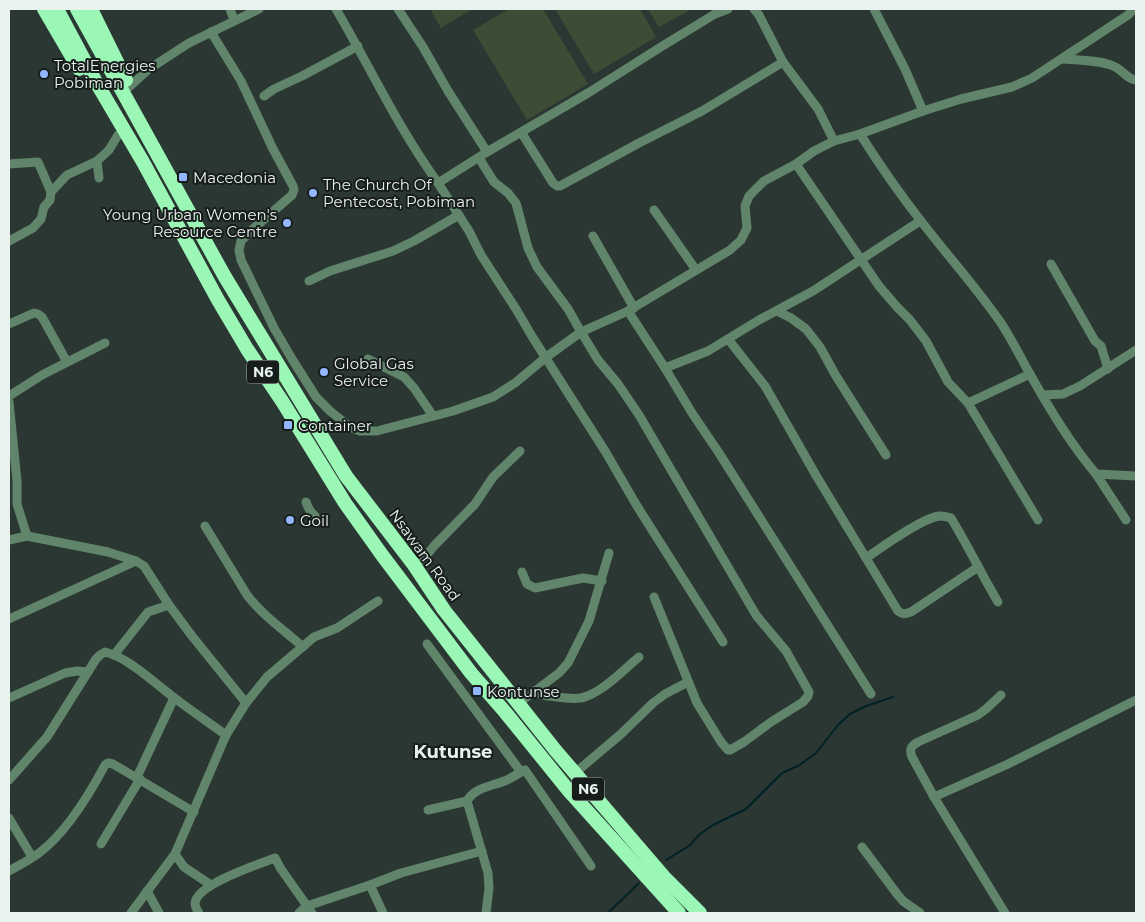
<svg xmlns="http://www.w3.org/2000/svg" width="1145" height="922" font-family="Montserrat,sans-serif">
<style>
.green{fill:#3d4d35}
.lines{fill:none;stroke-linecap:round;stroke-linejoin:round}
.stream{stroke:#002126;stroke-width:2}
.minor{stroke:#61856b;stroke-width:9}
.highway{stroke:#9af7b6;stroke-width:14}
.poi-dot{fill:#93b7fd;stroke:#171d1b;stroke-width:2}
.labels{text-anchor:middle;dominant-baseline:central;stroke-width:4;stroke-linejoin:round;paint-order:stroke}
.shield{fill:#171d1b;stroke:#abb2af;stroke-width:1}
.shield-label{font-size:14px;font-weight:bold;fill:#eaf2ef}
.poi-label{font-size:15px;fill:#eaf2ef;stroke:#171d1b;text-anchor:start}
.street-label{font-size:15px;fill:#eaf2ef;stroke:#171d1b}
.quarter-label{font-size:18px;font-weight:bold;fill:#eaf2ef;stroke:#171d1b}
</style>
<rect width="100%" height="100%" fill="#2b3732"/>
<!-- green -->
<g class="green">
<path d="M430 9H472L441 28Z"/>
<path d="M509 9H543L588 84 527 120 473 30Z"/>
<path d="M555 9H640L656 37 594 74Z"/>
<path d="M648 9H692L659 27Z"/>
</g>
<g class="lines">
<!-- stream -->
<g class="stream">
<path d="M666 860 689 846 700 834 713 825 746 809 782 773 798 766 816 753 838 725 850 714 866 706 893 697"/>
<path d="M608 913 639 883"/>
</g>
<!-- minor -->
<g class="minor">
<path d="M230 9 234 20"/>
<path d="M336 9C370 67 398 128 438 183L487 152 588 93 664 45 715 14 728 9"/>
<path d="M398 9 423 47 448 91 487 152"/>
<path d="M754 9 759 15 783 62 818 109 834 141"/>
<path d="M874 9 905 69 923 111"/>
<path d="M211 32 241 81 273 149 293 186 294 190 292 195 254 228 241 241 239 250 241 260 274 328 292 359 316 397 330 411 350 427 360 431H377L453 411 493 397 515 383 545 358 581 332 628 311 730 250 741 240 747 228 745 206 749 196 764 181 796 164 814 151 834 141 860 134 923 111 961 99 1012 87 1032 78 1128 15 1134 9"/>
<path d="M1063 59C1077 60 1105 60 1117 68 1124 72 1127 79 1136 80"/>
<path d="M129 87 149 69 189 43 259 9"/>
<path d="M264 96 274 89 302 76 358 46"/>
<path d="M521 132 553 183 557 186H560L639 143 702 111 783 62"/>
<path d="M860 134C879 164 899 193 921 221 947 255 976 287 1001 323 1012 340 1021 358 1031 376 1051 411 1070 443 1096 474L1136 476"/>
<path d="M479 158 494 182 508 193 516 203 528 248 537 267 568 309 581 332 598 360 618 384 639 415 756 615 786 651 809 692 808 696 803 702 771 722 744 742 730 750H728L721 742 697 703 654 597"/>
<path d="M97 161 99 178"/>
<path d="M9 164 38 162 51 192 50 200 44 207 41 219 33 228 9 241"/>
<path d="M796 164 879 286 897 307 910 320 926 341 948 382 968 403 1038 520"/>
<path d="M438 183 469 231 481 255 516 309 533 338 605 451 637 506 723 642"/>
<path d="M51 192 67 175 97 161 109 150 118 135"/>
<path d="M654 210 696 270"/>
<path d="M593 236 634 308"/>
<path d="M1051 264 1095 341 1101 346 1108 369"/>
<path d="M309 281 330 271 393 251 414 241 459 215"/>
<path d="M628 311 665 368 692 413 719 453 871 694"/>
<path d="M777 311 791 318 806 329 820 347 836 376 886 455"/>
<path d="M9 324 34 313 38 314 42 317 67 362"/>
<path d="M728 339 765 386 817 477 898 611C903 615 905 614 911 612L978 567"/>
<path d="M368 359 404 377 414 388 433 416"/>
<path d="M665 368 708 351 759 320 813 291 920 221"/>
<path d="M1042 395 1063 394 1080 386 1136 350"/>
<path d="M9 396 42 375 105 343"/>
<path d="M9 402 17 481V504L27 536"/>
<path d="M968 403 1030 374"/>
<path d="M1096 474 1126 520"/>
<path d="M306 502C308 508 310 512 315 516"/>
<path d="M205 526 247 595C263 616 284 630 303 647"/>
<path d="M9 540 27 536 108 552 136 561 144 566 169 605 192 636 246 703"/>
<path d="M866 558C881 548 923 517 940 516 944 516 948 517 951 518 968 546 982 575 998 602"/>
<path d="M414 565 426 556 434 546 475 504 493 477 520 451"/>
<path d="M522 572 527 584 535 588 583 578 602 581"/>
<path d="M9 619 136 561"/>
<path d="M427 644 521 772"/>
<path d="M114 655 148 612 169 605"/>
<path d="M534 691C541 696 549 696 557 697 564 698 573 699 581 698 602 693 622 671 639 657"/>
<path d="M1001 695 986 709 978 715 918 742C911 746 909 749 912 757L934 797 1005 913"/>
<path d="M9 698 65 673 77 671 88 672"/>
<path d="M519 703 559 673 568 663 589 621 609 553"/>
<path d="M575 773 621 734 653 703 665 694 688 682"/>
<path d="M137 777 174 698"/>
<path d="M9 780 47 737 96 659 100 655 105 652C129 658 152 681 172 696 190 710 208 722 226 735"/>
<path d="M934 797 1006 765 1136 700"/>
<path d="M428 810 467 801"/>
<path d="M9 818 32 857"/>
<path d="M101 844 140 779"/>
<path d="M862 847 897 894 903 901 920 913"/>
<path d="M175 854 184 867 211 885"/>
<path d="M9 871C19 865 30 860 39 853 66 833 89 795 105 765L108 763 113 764 194 812"/>
<path d="M370 885 383 913"/>
<path d="M147 891 159 913"/>
<path d="M131 913 175 854 226 735 246 703 267 677 314 637 337 628 378 601"/>
<path d="M199 913C197 910 195 907 195 903 197 884 259 864 275 858L281 869 312 913"/>
<path d="M299 913 307 906 370 885 401 873 482 851"/>
<path d="M486 913 489 888 488 873 467 801C475 787 493 786 507 780 513 777 519 773 525 770L591 866"/>
</g>
<!-- highway -->
<g class="highway">
<path d="M44 9 79 69"/>
<path d="M57 9 96 82 143 162 218 300 247 349 282 401 345 503 382 555 471 673 505 712 569 791 679 913"/>
<path d="M77 9 225 277 346 476 414 565 444 610 556 751 665 878 700 913"/>
<path d="M91 9 126 80"/>
</g>
</g>
<!-- markers -->
<g class="poi-dot">
<circle cx="44" cy="74" r="5"/>
<rect x="178" y="172" width="10" height="10" rx="2.5"/>
<circle cx="313" cy="193" r="5"/>
<circle cx="287" cy="223" r="5"/>
<circle cx="324" cy="372" r="5"/>
<rect x="283" y="420" width="10" height="10" rx="2.5"/>
<circle cx="290" cy="520" r="5"/>
<rect x="472" y="686" width="10" height="10" rx="2.5"/>
</g>
<g class="labels">
<!-- shield labels -->
<g class="shield">
<rect x="247" y="360.5" width="32" height="23" rx="4"/>
<rect x="572" y="777.5" width="32" height="23" rx="4"/>
</g>
<g class="shield-label">
<text x="263" y="372">N6</text>
<text x="588" y="789">N6</text>
</g>
<!-- poi labels -->
<g class="poi-label">
<text x="54" y="65">TotalEnergies<tspan x="54" dy="17">Pobiman</tspan></text>
<text x="193" y="177">Macedonia</text>
<text x="323" y="184">The Church Of<tspan x="323" dy="17">Pentecost, Pobiman</tspan></text>
<text x="277" y="214" text-anchor="end">Young Urban Women's<tspan x="277" dy="17">Resource Centre</tspan></text>
<text x="334" y="363">Global Gas<tspan x="334" dy="17">Service</tspan></text>
<text x="298" y="425">Container</text>
<text x="300" y="520">Goil</text>
<text x="487" y="691">Kontunse</text>
</g>
<!-- street labels -->
<g class="street-label">
<text transform="translate(425 555) rotate(54)">Nsawam Road</text>
</g>
<!-- quarter labels -->
<g class="quarter-label">
<text x="453" y="752">Kutunse</text>
</g>
</g>
<!-- border -->
<rect width="1145" height="922" fill="none" stroke="#eaf2ef" stroke-width="20"/>
</svg>
